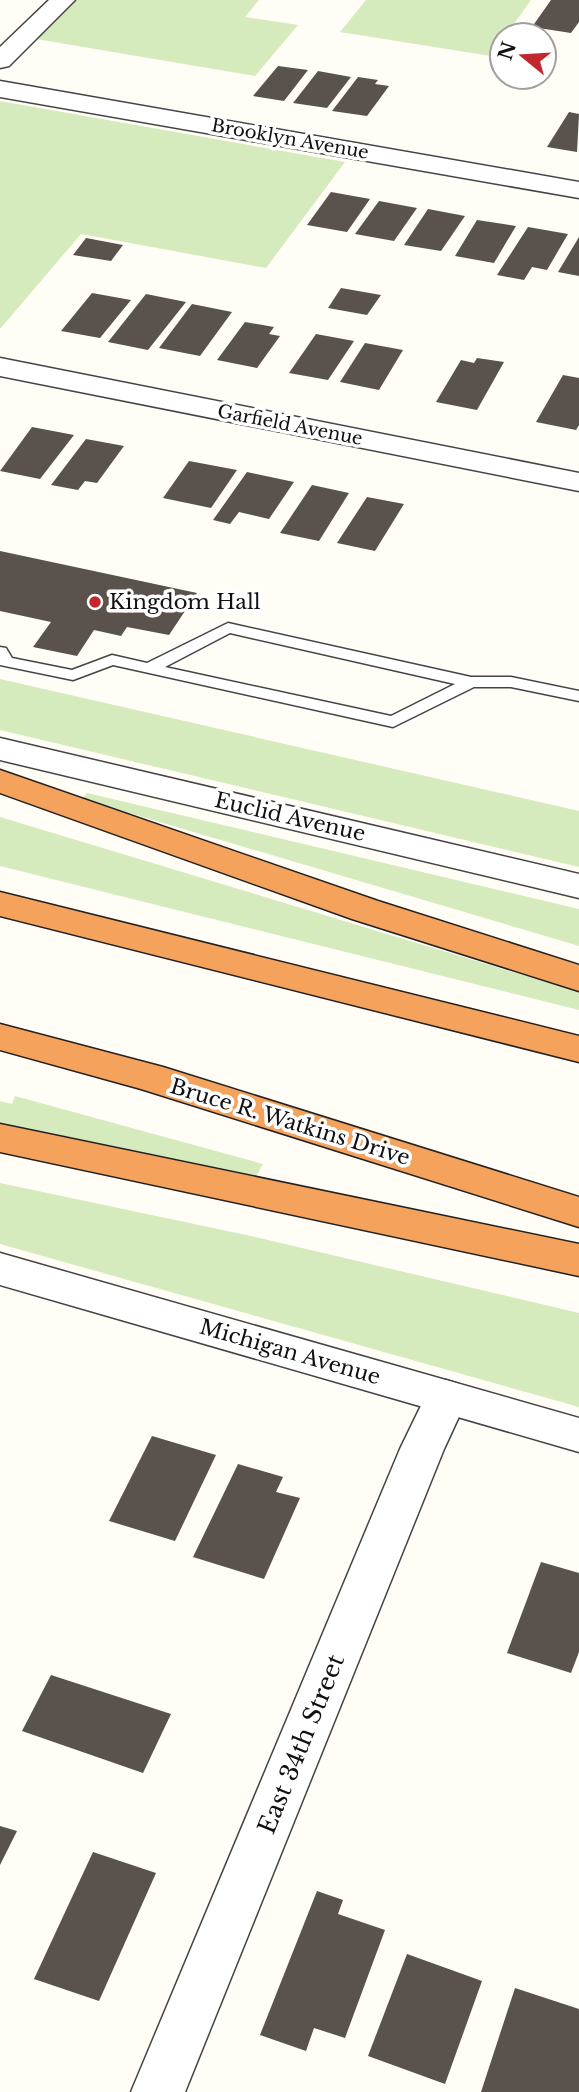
<svg xmlns="http://www.w3.org/2000/svg" width="579" height="2092" font-family="'Libre Baskerville',serif">
<style>
.green{fill:#d5ebbd}
.building{fill:#5a524d}
.lines{fill:none;stroke-linecap:round;stroke-linejoin:round}
.service-casing{stroke:#444;stroke-width:3}
.minor-casing{stroke:#444;stroke-width:3}
.tertiary-casing{stroke:#444;stroke-width:3}
.motorway-casing{stroke:#222;stroke-width:3}
.service{fill:#fff;fill-rule:evenodd}
.minor{fill:#fff;fill-rule:evenodd}
.tertiary{fill:#fff;fill-rule:evenodd}
.motorway{fill:#f5a25d;fill-rule:evenodd}
.poi-dot{fill:#c4262e;stroke:#fff;stroke-width:2.5}
.labels{text-anchor:middle;dominant-baseline:central;stroke-width:7;stroke-linejoin:round;paint-order:stroke}
.far-street-label{font-size:18px;fill:#111;stroke:#fff}
.poi-label{font-size:21px;fill:#111;stroke:#fff;text-anchor:start}
.street-label{font-size:21px;fill:#111;stroke:#fff}
.near-street-label{font-size:24px;fill:#111;stroke:#fff}
</style>
<rect width="100%" height="100%" fill="#fffdf5"/>
<!-- green -->
<g class="green">
<path d="M74 0H259L245 17 298 25 255 76 36 39Z"/>
<path d="M366 0H531L506 35H502V41L491 56 340 32Z"/>
<path d="M0 101 345 162 266 268 81 234 0 329Z"/>
<path d="M0 679 579 811V867L0 730Z"/>
<path d="M87 793 579 909V946L82 799Z"/>
<path d="M0 817 579 992V1010L0 866Z"/>
<path d="M15 1096 263 1164 254 1180 0 1124V1101L12 1104Z"/>
<path d="M0 1183 251 1236 579 1313V1407L0 1244Z"/>
</g>
<!-- building -->
<g class="building">
<path d="M551 0H579V22L571 33 532 27Z"/>
<path d="M278 66 308 70 284 101 253 96Z"/>
<path d="M318 71 351 77 327 108 293 103Z"/>
<path d="M358 77 378 80 375 84 389 86 367 116 332 111Z"/>
<path d="M569 112 579 114 577 152 547 147Z"/>
<path d="M331 192 370 199 347 232 307 225Z"/>
<path d="M379 201 417 208 394 241 355 234Z"/>
<path d="M428 209 465 216 441 251 404 245Z"/>
<path d="M477 220 516 226 494 263 455 256Z"/>
<path d="M528 227 568 234 547 270 532 267 524 280 497 275Z"/>
<path d="M579 237V276L558 272Z"/>
<path d="M86 238 123 245 111 261 73 255Z"/>
<path d="M341 288 381 295 367 315 328 308Z"/>
<path d="M92 293 131 300 100 338 61 331Z"/>
<path d="M146 294 186 302 148 350 108 342Z"/>
<path d="M192 304 232 312 200 356 159 348Z"/>
<path d="M245 322 274 327 269 334 280 336 257 368 217 360Z"/>
<path d="M316 334 354 341 328 380 289 373Z"/>
<path d="M365 343 403 350 379 390 340 382Z"/>
<path d="M477 358 504 362 477 410 436 402 461 360 474 363Z"/>
<path d="M563 375 579 378V425L576 430 536 422Z"/>
<path d="M32 427 74 435 40 479 0 471Z"/>
<path d="M86 439 124 446 97 483 85 481 78 490 51 485Z"/>
<path d="M189 461 237 470 211 508 163 498Z"/>
<path d="M247 472 294 482 269 519 239 512 230 524 213 520Z"/>
<path d="M312 485 349 493 319 541 280 533Z"/>
<path d="M367 497 404 504 375 551 337 543Z"/>
<path d="M0 551 197 593 169 635 127 627 121 636 94 630 77 656 33 647 51 622 0 611Z"/>
<path d="M152 1436 216 1455 175 1541 109 1521Z"/>
<path d="M238 1464 283 1477 276 1492 300 1498 264 1579 193 1557Z"/>
<path d="M541 1562 579 1573V1652L571 1673 507 1653Z"/>
<path d="M51 1675 171 1714 143 1773 22 1731Z"/>
<path d="M0 1826 17 1831 0 1865Z"/>
<path d="M93 1852 156 1873 99 2001 34 1979Z"/>
<path d="M317 1891 343 1900 338 1914 385 1930 345 2038 314 2028 306 2051 260 2035Z"/>
<path d="M407 1954 482 1981 445 2084 368 2056Z"/>
<path d="M515 1988 579 2009V2092H481Z"/>
</g>
<g class="lines">
<defs>
<path id="service" d="M228 623 471 677H511L579 691V701L511 687H474L393 727 113 665 73 680 0 665V647L6 648 12 658 72 670 112 655 147 663ZM230 633 455 684 391 716 165 667Z"/>
<g id="minor">
<path d="M49 0H75L9 66 0 68V47Z"/>
<path d="M0 81 579 182V198L0 97Z"/>
<path d="M0 358 579 473V491L0 376Z"/>
<path d="M446 1380 461 1385 468 1397 444 1449 185 2092H131L400 1449 431 1385Z"/>
</g>
<g id="tertiary">
<path d="M0 738 579 874V898L0 760Z"/>
<path d="M0 1253 579 1418V1452L0 1285Z"/>
</g>
<g id="motorway">
<path d="M0 770 378 901 579 965V991L352 919 0 793Z"/>
<path d="M0 892 579 1036V1062L0 916Z"/>
<path d="M0 1024 163 1067 579 1197V1227L141 1089 0 1050Z"/>
<path d="M0 1124 579 1244V1276L0 1152Z"/>
</g>
</defs>
<!-- service casing -->
<use href="#service" class="service-casing"/>
<!-- minor casing -->
<use href="#minor" class="minor-casing"/>
<!-- tertiary casing -->
<use href="#tertiary" class="tertiary-casing"/>
<!-- motorway casing -->
<use href="#motorway" class="motorway-casing"/>
<!-- service -->
<use href="#service" class="service"/>
<!-- minor -->
<use href="#minor" class="minor"/>
<!-- tertiary -->
<use href="#tertiary" class="tertiary"/>
<!-- motorway -->
<use href="#motorway" class="motorway"/>
</g>
<!-- markers -->
<circle class="poi-dot" cx="95" cy="602" r="7"/>
<g class="labels">
<!-- far-street labels -->
<g class="far-street-label">
<text transform="translate(290 139) rotate(10)">Brooklyn Avenue</text>
<text transform="translate(290 425) rotate(11)">Garfield Avenue</text>
</g>
<!-- poi labels -->
<g class="poi-label">
<text x="109" y="602">Kingdom Hall</text>
</g>
<!-- street labels -->
<g class="street-label">
<text transform="translate(290 817) rotate(13)">Euclid Avenue</text>
<text transform="translate(290 1122) rotate(17)">Bruce R. Watkins Drive</text>
<text transform="translate(290 1352) rotate(16)">Michigan Avenue</text>
</g>
<!-- near-street labels -->
<g class="near-street-label">
<text transform="translate(301 1744) rotate(-68)">East 34th Street</text>
</g>
</g>
<!-- north arrow -->
<g transform="translate(523 56) rotate(288)"><circle r="33" fill="#ffffff" stroke="#a0a0a0" stroke-width="2"/>
<path d="M0-5L12 26L0 18L-12 26Z" fill="#c4262e"/>
<text y="-10" font-size="19" font-weight="bold" text-anchor="middle" fill="#111111">N</text>
</g>
</svg>
